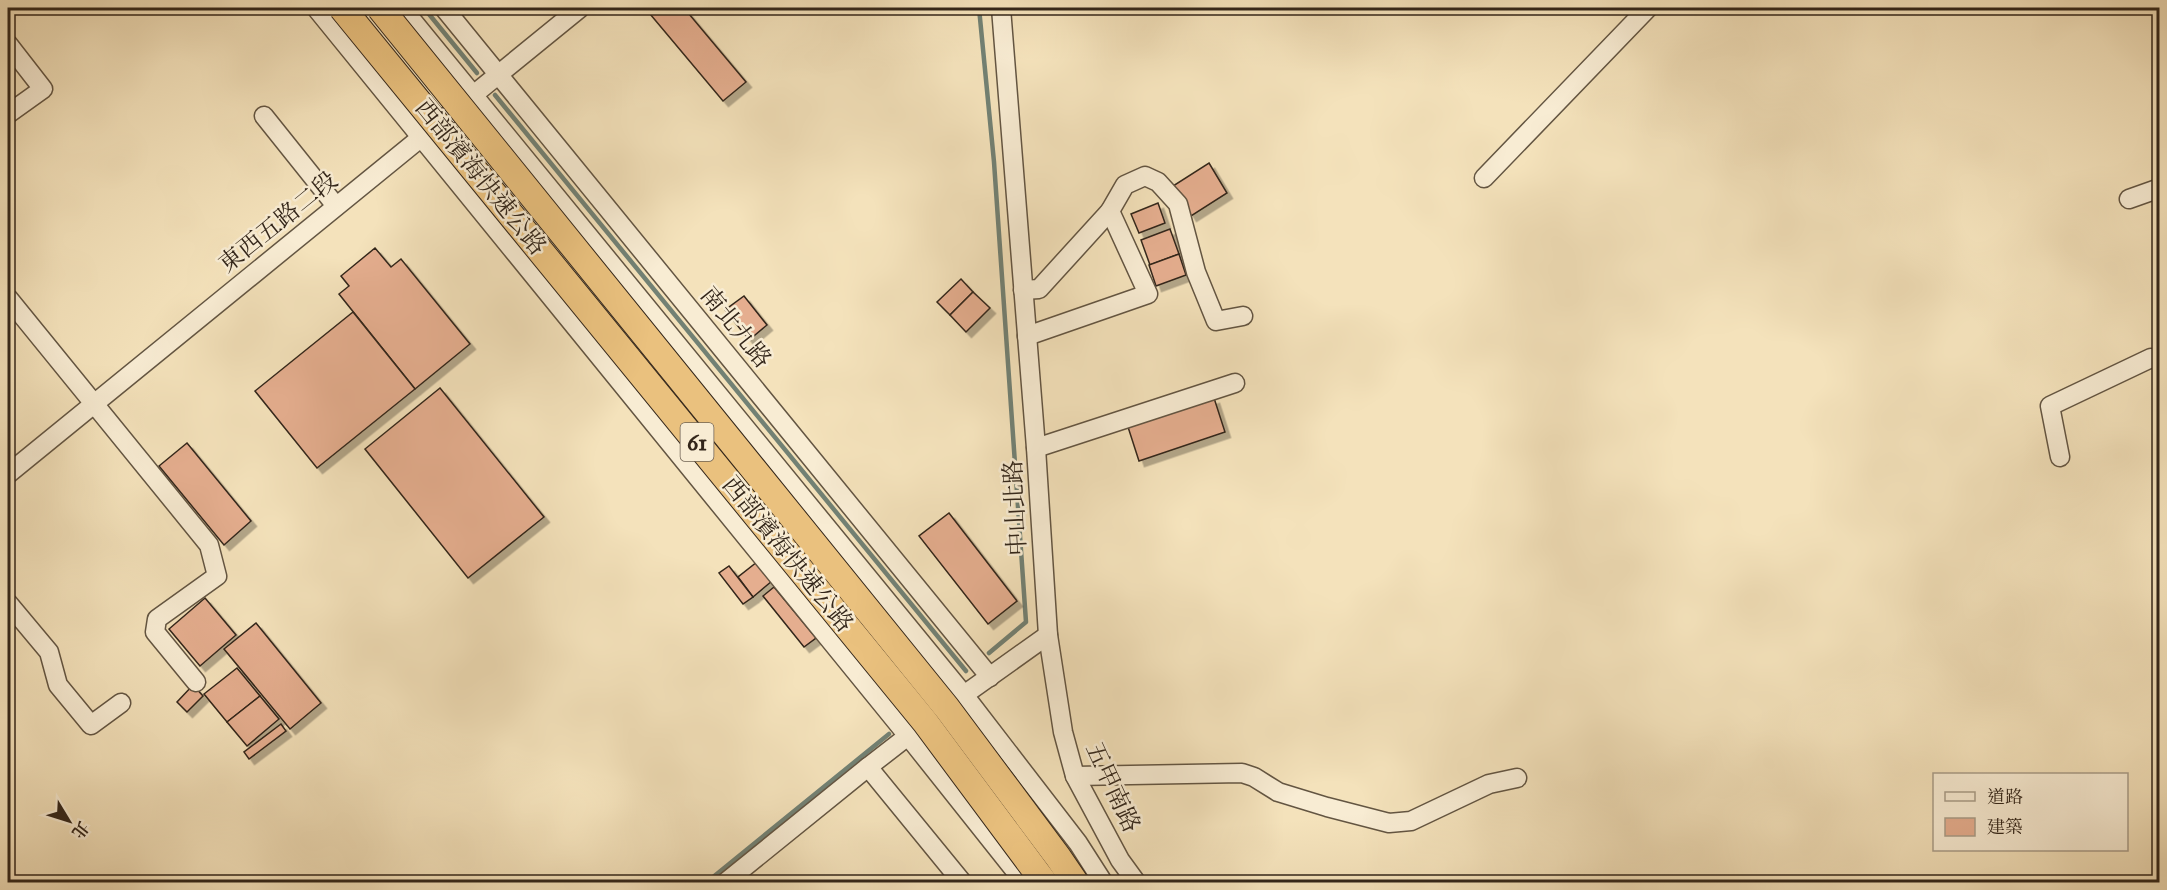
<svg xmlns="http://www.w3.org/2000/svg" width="2167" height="890" font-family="'IM FELL Great Primer','Noto Serif TC',serif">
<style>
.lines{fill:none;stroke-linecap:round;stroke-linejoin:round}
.stream{stroke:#728174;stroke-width:4.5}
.building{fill:#e5ae8f;stroke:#33261a;stroke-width:1.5;filter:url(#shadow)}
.minor-casing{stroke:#635542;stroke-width:21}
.minor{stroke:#f8ecd3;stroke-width:18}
.highway-bridge-casing{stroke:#33261a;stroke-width:28;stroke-linecap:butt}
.highway-bridge{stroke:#eac17e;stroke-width:26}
.labels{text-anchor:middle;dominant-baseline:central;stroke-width:5;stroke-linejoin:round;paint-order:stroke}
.shield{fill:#f8ecd3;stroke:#6e6152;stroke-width:1.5}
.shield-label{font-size:22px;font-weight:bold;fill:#33261a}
.street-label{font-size:24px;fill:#33261a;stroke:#f8ecd3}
</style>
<defs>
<filter id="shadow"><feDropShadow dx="5.5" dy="5.5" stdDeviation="0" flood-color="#0004"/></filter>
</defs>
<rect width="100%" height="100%" fill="#f4e2bb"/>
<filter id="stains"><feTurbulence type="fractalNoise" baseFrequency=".00333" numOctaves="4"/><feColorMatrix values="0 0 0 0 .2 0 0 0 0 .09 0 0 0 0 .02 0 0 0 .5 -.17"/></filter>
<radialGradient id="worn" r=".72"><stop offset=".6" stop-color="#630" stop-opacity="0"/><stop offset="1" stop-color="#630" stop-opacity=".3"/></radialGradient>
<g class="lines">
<!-- stream -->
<g class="stream">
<path d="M424 8 477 73"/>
<path d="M979 8 994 162 1026 622 989 653"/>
<path d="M495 95 966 671"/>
<path d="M707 882 889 734"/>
</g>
</g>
<!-- building -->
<g class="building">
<path d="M645 8H684L746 82 723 101Z"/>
<path d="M1209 163 1227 193 1191 216 1173 186Z"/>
<path d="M1158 203 1165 223 1139 233 1131 214Z"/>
<path d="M1170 229 1179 254 1150 265 1141 240Z"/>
<path d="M375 248 391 267 401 259 470 344 415 389 339 294 349 286 341 276Z"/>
<path d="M1179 254 1186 275 1156 286 1149 265Z"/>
<path d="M961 279 973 292 950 315 937 302Z"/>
<path d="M973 292 990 308 966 332 950 315Z"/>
<path d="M744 296 767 325 749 340 725 310Z"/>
<path d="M353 312 415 389 317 468 255 391Z"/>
<path d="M440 388 544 517 468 578 365 449Z"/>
<path d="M1214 398 1225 432 1139 461 1128 427Z"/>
<path d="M187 443 251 521 224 545 159 466Z"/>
<path d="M949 513 1017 601 988 624 919 536Z"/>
<path d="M757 562 772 581 753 597 738 577Z"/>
<path d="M729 566 753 597 743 604 719 573Z"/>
<path d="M774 587 816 638 804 647 763 596Z"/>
<path d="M205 598 236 635 200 666 169 629Z"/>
<path d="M256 623 321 703 290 729 224 649Z"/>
<path d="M237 668 260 696 227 722 204 694Z"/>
<path d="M193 685 203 696 187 712 177 702Z"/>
<path d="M260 696 279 719 247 746 227 722Z"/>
<path d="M281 724 286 731 249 759 244 752Z"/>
</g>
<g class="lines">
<defs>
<g id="minor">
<path d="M316 8 908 736 1024 882"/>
<path d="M402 8 964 695 1078 843 1103 882"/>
<path d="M444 8 990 677"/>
<path d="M1001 8 1036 448 1048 635 1063 732 1075 776 1120 860 1136 882"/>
<path d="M8 44 43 89 8 114"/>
<path d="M264 116 336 206"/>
<path d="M1484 178 1648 8"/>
<path d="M2129 199 2160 188"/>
<path d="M1023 290 1039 289 1110 211 1125 185 1145 176 1158 182 1178 204 1196 272 1216 321 1243 316"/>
<path d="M8 298 209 545 217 576 157 619 155 632 196 682"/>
<path d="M1027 336 1148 294 1110 211"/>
<path d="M1036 448 1235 383"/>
<path d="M2060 457 2050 406 2151 358 2160 361"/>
<path d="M8 474 580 8"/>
<path d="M8 603 49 652 58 685 91 725 121 703"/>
<path d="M954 702 1048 635"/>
<path d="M917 729 868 767 962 882"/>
<path d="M1075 776 1242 773 1254 777 1278 792 1327 807 1389 823 1411 821 1489 784 1517 778"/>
<path d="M726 882 868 767"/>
</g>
</defs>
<!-- minor casing -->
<use href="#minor" class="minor-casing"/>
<!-- minor -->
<use href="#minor" class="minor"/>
<defs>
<g id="highway-bridge">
<path d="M342 8 925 722 1044 882"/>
<path d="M380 8 947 708 1058 857 1075 882"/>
</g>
</defs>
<!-- highway-bridge casing -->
<use href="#highway-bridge" class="highway-bridge-casing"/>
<!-- highway-bridge -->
<use href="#highway-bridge" class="highway-bridge"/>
</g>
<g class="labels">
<!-- shield labels -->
<rect class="shield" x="680.5" y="423" width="33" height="38" rx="4.5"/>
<g class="shield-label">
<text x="697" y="442">61</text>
</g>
<!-- street labels -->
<g class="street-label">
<text transform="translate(481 177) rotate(51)">西部濱海快速公路</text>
<text transform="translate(278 222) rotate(-39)">東西五路二段</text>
<text transform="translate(736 327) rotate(51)">南北九路</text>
<text transform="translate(1015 508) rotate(-93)">中山北路</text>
<text transform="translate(788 554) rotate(51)">西部濱海快速公路</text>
<text transform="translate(1113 787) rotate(65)">五甲南路</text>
</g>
</g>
<!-- margin -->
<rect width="2167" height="890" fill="none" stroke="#f4e2bb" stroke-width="30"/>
<rect x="9" y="9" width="2149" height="872" fill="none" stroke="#33261a" stroke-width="3"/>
<rect x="15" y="15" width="2137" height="860" fill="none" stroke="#33261a" stroke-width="1.5"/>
<!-- legend -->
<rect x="1933" y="773" width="195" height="78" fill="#f8ecd3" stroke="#a99d89" stroke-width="1.5"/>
<rect x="1945" y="792" width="30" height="9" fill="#f8ecd3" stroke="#a99d89" stroke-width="1.5"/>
<text x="1987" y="803" font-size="18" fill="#33261a">道路</text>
<rect x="1945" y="818" width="30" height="18" fill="#e5ae8f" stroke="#a99d89" stroke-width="1.5"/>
<text x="1987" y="833" font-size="18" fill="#33261a">建築</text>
<!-- north arrow -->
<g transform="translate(69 821) rotate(128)" stroke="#f8ecd3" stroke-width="4.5" paint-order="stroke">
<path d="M0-4.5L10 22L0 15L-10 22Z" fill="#33261a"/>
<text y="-9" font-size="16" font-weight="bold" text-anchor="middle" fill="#33261a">北</text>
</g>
<rect width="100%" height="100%" filter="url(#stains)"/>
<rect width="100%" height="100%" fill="url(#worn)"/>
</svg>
